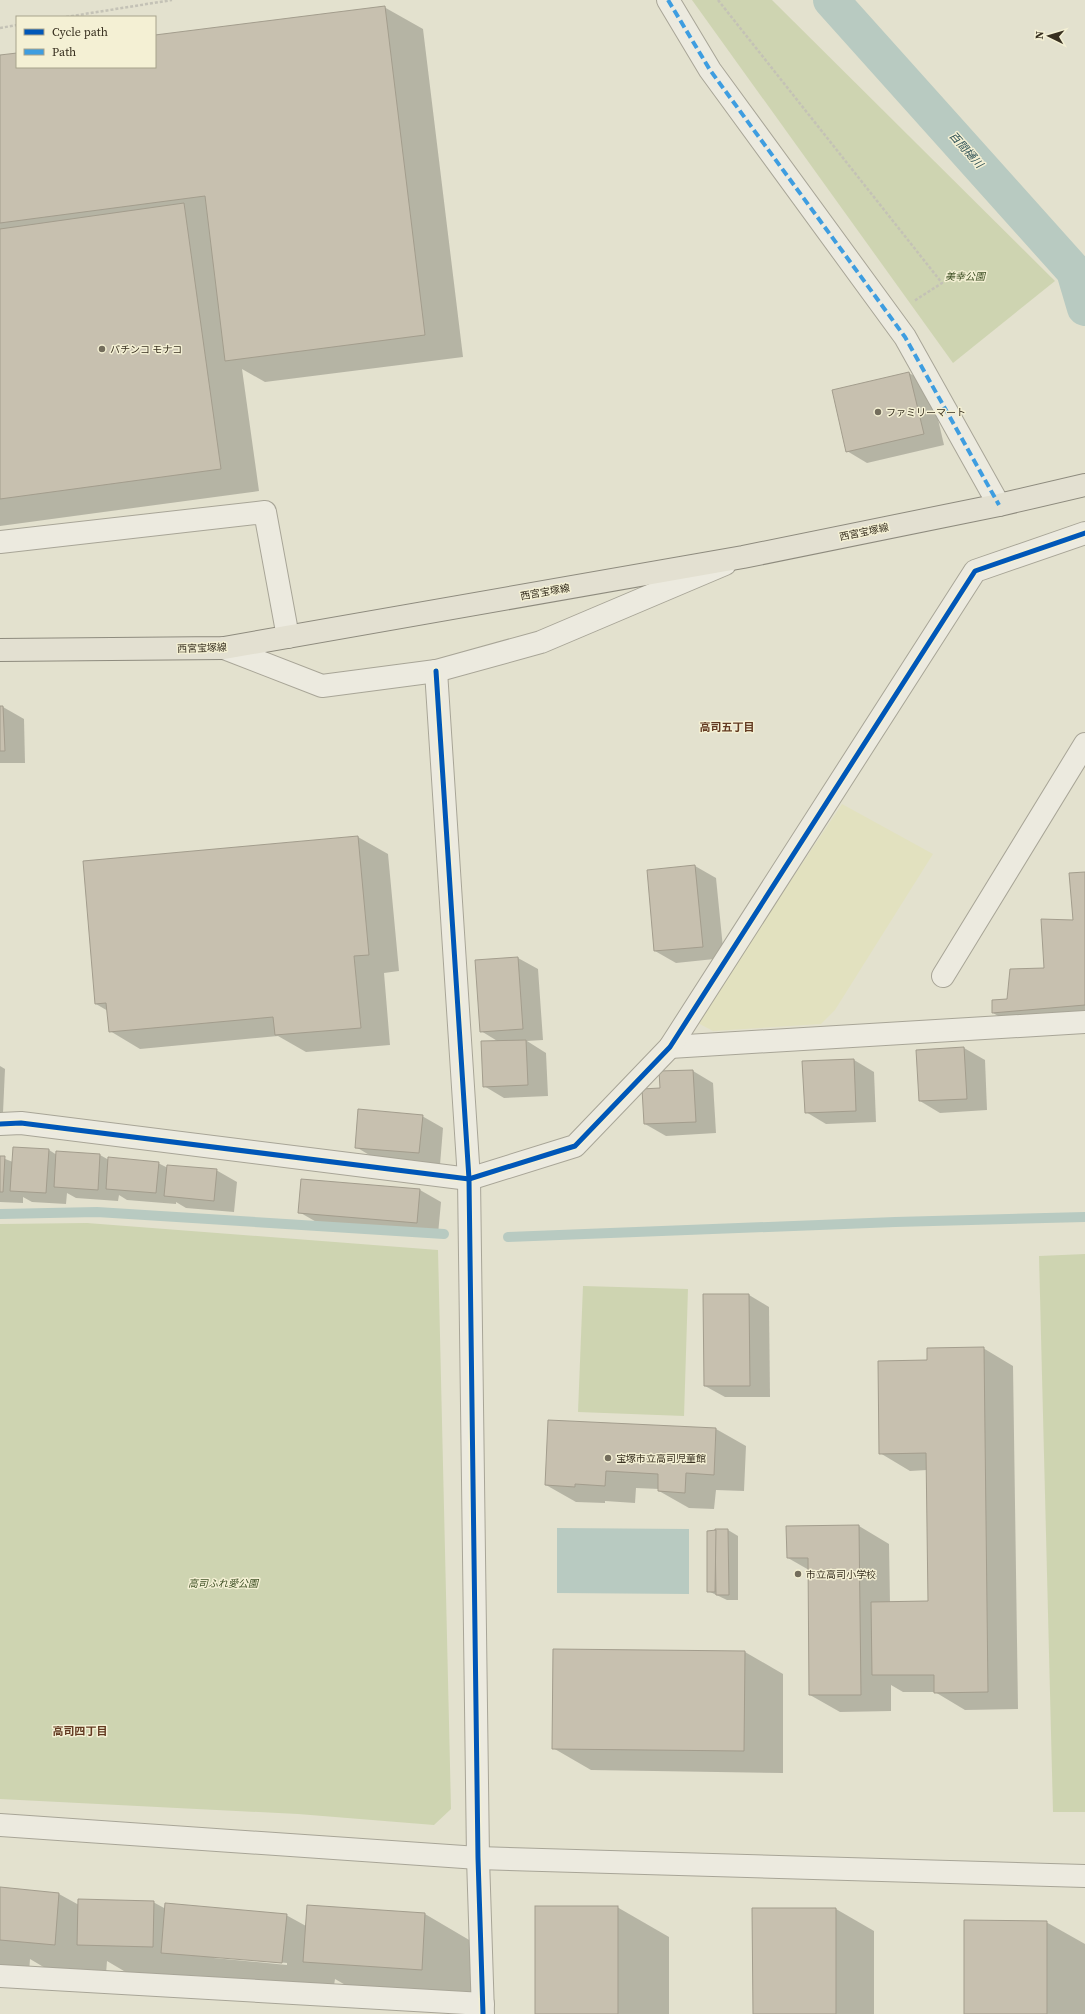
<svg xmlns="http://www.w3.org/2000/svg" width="1085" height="2014" font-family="'Source Serif 4','Noto Sans JP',serif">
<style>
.farmland{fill:#e2e1bf}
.green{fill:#ced4b1}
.water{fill:#b8cac1}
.shadow{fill:#0003;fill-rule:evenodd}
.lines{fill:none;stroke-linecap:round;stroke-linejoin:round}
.stream{stroke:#b8cac1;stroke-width:10}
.canal{stroke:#b8cac1;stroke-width:36}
.building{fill:#c7c0af;stroke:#a39d8d}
.minor-casing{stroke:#a8a597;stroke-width:24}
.major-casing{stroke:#8e8b7e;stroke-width:24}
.path{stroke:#c4c2b6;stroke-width:2.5;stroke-dasharray:3 2;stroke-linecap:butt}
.minor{stroke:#eceadf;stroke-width:22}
.major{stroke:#e3e0d1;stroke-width:22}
.quiet{stroke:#3e9de0;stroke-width:4;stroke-dasharray:8 4;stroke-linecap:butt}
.cycleway-casing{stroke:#f4f0d4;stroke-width:8}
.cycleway{stroke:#0057b8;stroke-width:5}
.poi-dot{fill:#736d5c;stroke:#f4f0d4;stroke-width:1.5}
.labels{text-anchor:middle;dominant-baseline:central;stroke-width:3;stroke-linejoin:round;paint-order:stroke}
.park-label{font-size:10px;font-style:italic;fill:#405227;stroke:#f4f0d4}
.poi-label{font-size:10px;fill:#372f1f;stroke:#f4f0d4;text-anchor:start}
.street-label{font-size:10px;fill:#372f1f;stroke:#f4f0d4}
.water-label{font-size:11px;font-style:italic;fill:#2f5256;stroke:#f4f0d4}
.neighbourhood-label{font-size:11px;font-weight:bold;fill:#623920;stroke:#f4f0d4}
</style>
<rect width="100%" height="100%" fill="#e3e1ce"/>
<!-- farmland -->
<path class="farmland" d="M842 804 933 854 835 1010 821 1024 713 1031 696 1022Z"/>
<!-- green -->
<g class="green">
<path d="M692 0H772L1055 281 953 363Z"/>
<path d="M87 1223 438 1250 451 1809 434 1825 298 1814 0 1799V1224Z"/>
<path d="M1085 1254V1812H1053L1039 1256Z"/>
<path d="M583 1286 688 1289 684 1416 578 1412Z"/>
</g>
<!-- water -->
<path class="water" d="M557 1528 689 1529V1594L557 1593Z"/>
<!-- shadow -->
<g class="shadow">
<path d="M384 7 423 29 463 357 265 382 242 369 259 491 0 526V56L17 54V67H155V36Z"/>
<path d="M909 373 930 385 944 445 867 463 847 451Z"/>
<path d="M0 707H3L24 719 25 763H0Z"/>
<path d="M358 837 388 854 399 971 384 973 390 1045 306 1052 278 1036 140 1049 110 1031 108 1011 96 1004 84 861Z"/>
<path d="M695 866 716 878 724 958 676 963 655 951 648 871Z"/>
<path d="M1085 873V1025L1023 1030 993 1013 1045 969 1074 921Z"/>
<path d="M518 958 538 969 543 1040 527 1041 546 1053 548 1096 504 1098 484 1086 499 1042 481 1031Z"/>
<path d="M964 1048 985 1060 987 1110 940 1113 920 1101 917 1051Z"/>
<path d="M854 1060 874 1072 876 1122 826 1124 806 1112Z"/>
<path d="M0 1066 5 1069 3 1113H0Z"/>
<path d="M693 1071 713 1083 716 1133 666 1136 645 1124 661 1089Z"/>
<path d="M422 1116 443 1128 440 1165 376 1159 356 1147Z"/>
<path d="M49 1150 57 1155H100L109 1160 158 1163 168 1168 216 1170 237 1182 234 1212 186 1208 176 1202V1204L127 1200 119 1195 118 1201 76 1198 67 1193 66 1204 32 1202 23 1197V1203L0 1202V1157L13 1162Z"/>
<path d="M302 1180 420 1190 441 1202 438 1234 320 1224 299 1212Z"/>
<path d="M749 1295 769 1307 770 1397H725L705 1386Z"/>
<path d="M983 1348 1013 1366 1018 1709 965 1710 935 1692H903L891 1685V1711L840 1712 810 1695 809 1570 788 1558 787 1527 859 1526 889 1544 890 1603 929 1602 927 1470 910 1471 880 1453 928 1361Z"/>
<path d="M549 1421 716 1429 746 1446 744 1491 716 1490 714 1509 689 1508 659 1491V1489L636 1488 635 1503 605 1501V1503L576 1502 546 1485Z"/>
<path d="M728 1530 738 1536V1600H727L708 1591V1532Z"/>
<path d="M745 1652 783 1674V1773L591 1770 553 1748Z"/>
<path d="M0 1891 59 1894 79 1905 153 1902 166 1909 286 1915 306 1926 308 1906 425 1914 476 1944 473 1999 356 1991 335 1979 333 1992 213 1982 203 1976 129 1974 107 1961 106 1974 47 1969 30 1959 29 1973 0 1970ZM214 1956 287 1963V1965L214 1958Z"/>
<path d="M617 1907 669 1937V2014H536Z"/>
<path d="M836 1909 874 1931V2014H754Z"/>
<path d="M1046 1922 1085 1944V2014H965Z"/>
</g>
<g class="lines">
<!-- stream -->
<g class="stream">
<path d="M0 1214 97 1212 444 1234"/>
<path d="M508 1237 895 1222 1085 1217"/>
</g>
<!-- canal -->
<path class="canal" d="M831 0 1074 271 1085 308"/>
</g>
<!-- building -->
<g class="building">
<path d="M385 6 425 335 225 361 205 196 0 223V55L17 53V67H155V35Z"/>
<path d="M184 203 221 469 0 499V229Z"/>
<path d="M909 372 924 434 846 452 832 390Z"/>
<path d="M0 706H3L5 751H0Z"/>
<path d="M358 836 369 955 354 956 361 1028 275 1035 273 1017 109 1032 106 1003 95 1004 83 861Z"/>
<path d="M695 865 703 947 654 951 647 870Z"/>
<path d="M1085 872V1005L992 1013V1000L1007 999 1010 969 1044 968 1041 919 1073 920 1069 873Z"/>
<path d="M518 957 523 1029 480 1032 475 960Z"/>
<path d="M526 1040 528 1085 483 1087 481 1041Z"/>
<path d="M964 1047 967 1099 919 1101 916 1050Z"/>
<path d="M854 1059 856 1111 805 1113 802 1061Z"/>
<path d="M693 1070 696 1122 644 1124 642 1089 660 1088 659 1071Z"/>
<path d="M358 1109 423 1115 419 1153 355 1148Z"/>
<path d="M13 1147 49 1149 46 1193 10 1191Z"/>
<path d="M56 1151 100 1154 98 1190 54 1187Z"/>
<path d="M0 1156H5L3 1192H0Z"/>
<path d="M108 1157 159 1162 156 1193 106 1189Z"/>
<path d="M167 1165 217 1169 214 1201 164 1196Z"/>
<path d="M301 1179 420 1189 417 1223 298 1213Z"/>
<path d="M703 1294H749L750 1386H704Z"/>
<path d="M984 1347 988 1692 934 1693V1675H872L871 1602 928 1601 926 1453 879 1454 878 1361 927 1360V1348Z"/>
<path d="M548 1420 716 1428 714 1475 686 1473 685 1493 658 1491V1474L606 1471 605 1486 575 1484V1487L545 1485Z"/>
<path d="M859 1525 861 1695H809L808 1558H787L786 1526Z"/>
<path d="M715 1529H728L729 1595H716Z"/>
<path d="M716 1530 715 1592H707V1531Z"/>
<path d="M553 1649 745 1651 744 1751 552 1749Z"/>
<path d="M0 1887 59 1893 55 1945 0 1940Z"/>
<path d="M78 1899 154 1901 153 1947 77 1945Z"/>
<path d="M165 1903 287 1914 282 1963 161 1953Z"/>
<path d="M307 1905 425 1913 422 1970 303 1962Z"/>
<rect x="535" y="1906" width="83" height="108"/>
<path d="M752 1908H836V2014H753Z"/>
<path d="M964 1920 1047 1921V2014H964Z"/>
</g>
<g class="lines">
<defs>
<g id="minor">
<path d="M668 0 710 70 905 337 999 505"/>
<path d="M0 542 265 512 288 637"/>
<path d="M224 648 322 686 436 671 541 642 725 564"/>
<path d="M436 671 469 1179 478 1858 483 2014"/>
<path d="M943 976 1085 744"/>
<path d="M670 1047 1085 1022"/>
<path d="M0 1124 21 1123 469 1179 575 1146 670 1047 975 571 1085 533"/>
<path d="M0 1825 478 1858 1085 1876"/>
<path d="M0 1976 483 2004"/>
</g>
<path id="major" d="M0 650 224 648 743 557 999 505 1085 485"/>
</defs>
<!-- minor casing -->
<use href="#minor" class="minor-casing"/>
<!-- major casing -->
<use href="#major" class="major-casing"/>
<!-- path -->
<g class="path">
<path d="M718 0 942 283 914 301"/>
<path d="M66 17 172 0"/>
<path d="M0 28 17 25"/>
</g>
<!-- minor -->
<use href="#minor" class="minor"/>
<!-- major -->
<use href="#major" class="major"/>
<!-- quiet -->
<path class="quiet" d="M668 0 710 70 905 337 999 505"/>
<defs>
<g id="cycleway">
<path d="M436 671 469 1179 478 1858 483 2014"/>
<path d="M0 1124 21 1123 469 1179 575 1146 670 1047 975 571 1085 533"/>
</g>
</defs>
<!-- cycleway casing -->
<use href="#cycleway" class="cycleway-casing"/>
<!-- cycleway -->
<use href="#cycleway" class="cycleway"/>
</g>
<!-- markers -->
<g class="poi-dot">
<circle cx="102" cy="349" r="4"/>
<circle cx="878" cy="412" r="4"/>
<circle cx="608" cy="1458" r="4"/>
<circle cx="798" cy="1574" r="4"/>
</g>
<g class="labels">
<!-- park labels -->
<g class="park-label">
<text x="965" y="276">美幸公園</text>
<text x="223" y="1583">高司ふれ愛公園</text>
</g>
<!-- poi labels -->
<g class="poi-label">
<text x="110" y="349">パチンコ モナコ</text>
<text x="886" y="412">ファミリーマート</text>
<text x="616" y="1458">宝塚市立高司児童館</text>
<text x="806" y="1574">市立高司小学校</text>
</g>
<!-- street labels -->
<g class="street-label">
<text transform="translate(864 532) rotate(-12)">西宮宝塚線</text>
<text transform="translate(545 592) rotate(-10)">西宮宝塚線</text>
<text transform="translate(202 648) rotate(-2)">西宮宝塚線</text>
</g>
<!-- water labels -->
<g class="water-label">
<text transform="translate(966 150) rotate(48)">百間樋川</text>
</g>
<!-- neighbourhood labels -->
<g class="neighbourhood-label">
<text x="727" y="727">高司五丁目</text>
<text x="80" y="1731">高司四丁目</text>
</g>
</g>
<!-- legend -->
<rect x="16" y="16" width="140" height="52" fill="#f4f0d4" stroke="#a8a38c"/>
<rect x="24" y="29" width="20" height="6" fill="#0057b8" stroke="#a8a38c"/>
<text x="52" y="36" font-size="12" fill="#372f1f">Cycle path</text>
<rect x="24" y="49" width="20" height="6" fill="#3e9de0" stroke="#a8a38c"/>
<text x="52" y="56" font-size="12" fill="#372f1f">Path</text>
<!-- north arrow -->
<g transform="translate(1049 36) rotate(275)" stroke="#f4f0d4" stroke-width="3" paint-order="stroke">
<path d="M0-3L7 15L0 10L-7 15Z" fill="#372f1f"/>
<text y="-6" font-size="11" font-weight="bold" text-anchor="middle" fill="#372f1f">N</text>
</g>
</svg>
